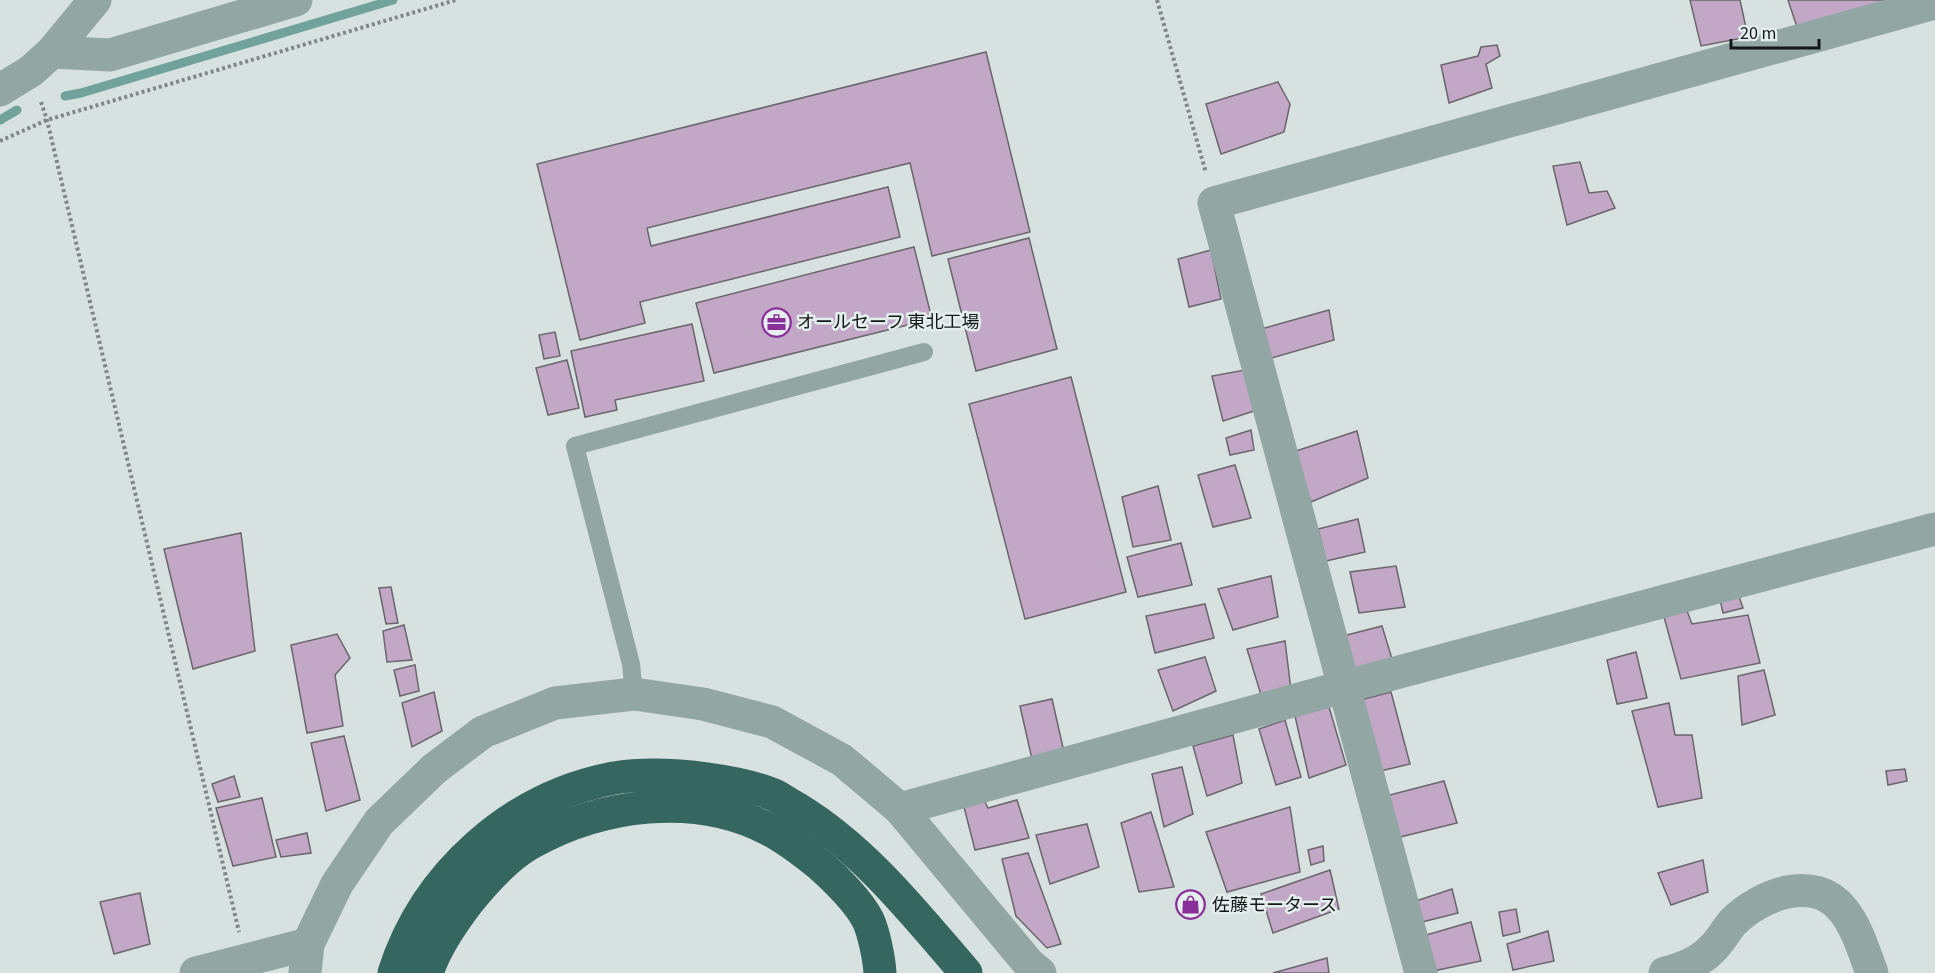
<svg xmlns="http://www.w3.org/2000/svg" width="1935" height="973" font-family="'Source Sans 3','Noto Sans JP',sans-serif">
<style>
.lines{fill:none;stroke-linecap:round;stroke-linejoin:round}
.stream{stroke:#71a29c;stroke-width:9}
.building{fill:#c2a7c7;stroke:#6b666c;stroke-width:1.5}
.path{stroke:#808787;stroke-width:4;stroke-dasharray:3 3;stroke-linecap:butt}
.service{stroke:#92a7a4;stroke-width:18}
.minor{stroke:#92a7a4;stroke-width:33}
.motorway{stroke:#366660;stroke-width:33}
.labels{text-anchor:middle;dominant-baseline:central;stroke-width:5;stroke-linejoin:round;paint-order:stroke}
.poi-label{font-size:18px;fill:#141717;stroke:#e4efed;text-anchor:start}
</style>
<rect width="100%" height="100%" fill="#d7e1e0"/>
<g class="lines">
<!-- stream -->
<g class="stream">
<path d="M65 96 81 93 393 0"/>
<path d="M0 120 17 110"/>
</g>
</g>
<!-- building -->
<g class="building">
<path d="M1690 0H1740L1748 37 1701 46Z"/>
<path d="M1788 0H1890L1799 33Z"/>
<path d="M1497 45 1500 56 1486 64 1492 88 1449 103 1441 65 1478 56 1481 47Z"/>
<path d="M986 52 1030 232 932 256 910 163 647 228 651 246 888 187 900 237 640 302 645 323 580 340 537 164Z"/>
<path d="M1278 82 1290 104 1284 132 1221 154 1206 104Z"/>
<path d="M1580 162 1589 193 1607 191 1615 208 1567 225 1553 166Z"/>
<path d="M1029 238 1057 349 976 371 948 259Z"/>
<path d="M914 247 932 319 714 373 696 303Z"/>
<path d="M1211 250 1221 299 1189 307 1178 259Z"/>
<path d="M1329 310 1334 340 1268 359 1261 329Z"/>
<path d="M692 324 704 381 615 400 617 410 585 417 571 351Z"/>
<path d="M555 332 560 356 544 359 539 335Z"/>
<path d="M567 360 579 408 548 415 536 368Z"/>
<path d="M1245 370 1254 411 1223 421 1212 376Z"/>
<path d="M1071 377 1126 592 1025 619 969 404Z"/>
<path d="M1251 430 1254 450 1230 455 1226 438Z"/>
<path d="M1357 431 1368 478 1311 502 1293 452Z"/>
<path d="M1235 465 1251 518 1213 527 1198 475Z"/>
<path d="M1158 486 1171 540 1133 547 1122 497Z"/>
<path d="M1358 519 1365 552 1326 561 1318 529Z"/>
<path d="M241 533 255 651 193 669 164 549Z"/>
<path d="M1181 543 1192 585 1138 597 1127 557Z"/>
<path d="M1396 566 1405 607 1359 613 1350 572Z"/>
<path d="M1271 576 1278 617 1233 630 1218 589Z"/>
<path d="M391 587 398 623 386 624 379 588Z"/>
<path d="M1737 591 1743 608 1723 613 1719 595Z"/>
<path d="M1205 604 1214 638 1155 653 1146 616Z"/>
<path d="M1687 611 1692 624 1748 615 1760 663 1681 679 1664 617Z"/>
<path d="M404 625 412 660 387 662 383 631Z"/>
<path d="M1382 626 1392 659 1355 672 1343 636Z"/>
<path d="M337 634 350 658 335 675 343 726 307 733 291 645Z"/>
<path d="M1285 641 1291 690 1261 695 1247 649Z"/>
<path d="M1636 652 1647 698 1617 704 1607 660Z"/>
<path d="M1205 657 1216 691 1173 711 1158 670Z"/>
<path d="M415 665 419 691 400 696 394 670Z"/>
<path d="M1764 670 1775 715 1742 725 1738 676Z"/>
<path d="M434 692 442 731 412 747 402 703Z"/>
<path d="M1391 692 1410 764 1376 772 1360 700Z"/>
<path d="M1052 699 1064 752 1032 759 1020 706Z"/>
<path d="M1669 703 1675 735H1692L1702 798 1658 807 1632 711Z"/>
<path d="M1329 707 1346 765 1309 778 1295 716Z"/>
<path d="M1285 720 1301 777 1276 785 1259 729Z"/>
<path d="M1233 735 1242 783 1207 796 1193 746Z"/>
<path d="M344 736 360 800 326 811 311 743Z"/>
<path d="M1182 767 1193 814 1164 827 1152 774Z"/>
<path d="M1905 769 1907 781 1888 785 1886 771Z"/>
<path d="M234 776 240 797 218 802 212 784Z"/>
<path d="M1444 781 1457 823 1392 839 1382 797Z"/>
<path d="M982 796 988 808 1017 800 1029 838 975 850 963 803Z"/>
<path d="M262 798 276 857 233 866 216 808Z"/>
<path d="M1290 807 1300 872 1227 892 1206 832Z"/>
<path d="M1151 812 1174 887 1139 892 1121 823Z"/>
<path d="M1087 824 1099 867 1050 884 1036 835Z"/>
<path d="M307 833 311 853 281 857 276 840Z"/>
<path d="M1323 846 1324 861 1311 865 1308 850Z"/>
<path d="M1028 853 1061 944 1047 948 1016 916 1002 859Z"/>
<path d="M1703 860 1708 892 1671 905 1658 873Z"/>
<path d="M1330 870 1339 909 1273 933 1261 894Z"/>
<path d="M1452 889 1458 913 1422 922 1416 901Z"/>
<path d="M140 893 150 944 114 954 100 902Z"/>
<path d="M1516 909 1520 932 1503 936 1499 912Z"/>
<path d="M1471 922 1481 961 1433 971 1423 936Z"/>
<path d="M1548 931 1554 961 1513 970 1507 944Z"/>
<path d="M1327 958 1329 973H1273Z"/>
</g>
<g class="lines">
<!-- path -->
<g class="path">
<path d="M1157 0 1206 173"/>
<path d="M41 102 47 120 239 932"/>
<path d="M0 141 47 120 456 0"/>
</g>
<!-- service -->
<path class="service" d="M634 694 631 664 575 446 924 352"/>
<!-- minor -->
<g class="minor">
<path d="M52 52 110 55 296 0"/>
<path d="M0 90 31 71 52 52 95 0"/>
<path d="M900 809 1343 687 1935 529"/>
<path d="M196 973 308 944"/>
<path d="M305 973 308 944 337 884 379 822 434 769 483 732 555 703 634 694 703 704 772 722 842 760 900 809 1029 964 1040 973"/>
<path d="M1421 973 1214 203 1935 3"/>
<path d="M1665 973C1682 969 1701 961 1713 948 1721 940 1726 930 1733 922 1760 895 1814 873 1843 910 1857 927 1864 952 1872 973"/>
</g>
<!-- motorway -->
<g class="motorway">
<path d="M394 973C425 875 512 797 614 778 645 773 678 775 708 779 730 782 755 787 774 795 782 799 790 805 798 809 865 850 915 914 966 973"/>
<path d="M427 973C435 948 452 923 468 902 484 882 508 856 531 843 601 804 694 791 768 829 786 838 804 852 820 865 835 878 859 902 868 920 874 933 879 958 880 973"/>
</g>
</g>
<!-- icons -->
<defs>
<symbol id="office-ring" viewBox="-11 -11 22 22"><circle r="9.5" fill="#e4efed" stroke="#8a2f9a" stroke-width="1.5"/><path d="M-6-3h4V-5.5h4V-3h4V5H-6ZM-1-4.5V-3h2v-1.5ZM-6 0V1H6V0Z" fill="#8a2f9a"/></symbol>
<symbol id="shop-ring" viewBox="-11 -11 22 22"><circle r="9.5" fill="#e4efed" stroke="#8a2f9a" stroke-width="1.5"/><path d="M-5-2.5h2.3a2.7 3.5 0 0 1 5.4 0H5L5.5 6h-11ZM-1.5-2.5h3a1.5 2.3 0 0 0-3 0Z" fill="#8a2f9a"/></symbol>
</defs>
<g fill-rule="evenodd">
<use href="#office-ring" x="760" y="306" width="33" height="33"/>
<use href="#shop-ring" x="1174" y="888" width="33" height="33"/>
</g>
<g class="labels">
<!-- poi labels -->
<g class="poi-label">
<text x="797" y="322">オールセーフ 東北工場</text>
<text x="1212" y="905">佐藤モータース</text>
</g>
</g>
<!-- scale -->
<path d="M1731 39v9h88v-9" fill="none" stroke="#141717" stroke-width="3"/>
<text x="1740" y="39" font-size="18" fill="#141717" stroke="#e4efed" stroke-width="4.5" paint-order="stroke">20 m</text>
</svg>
